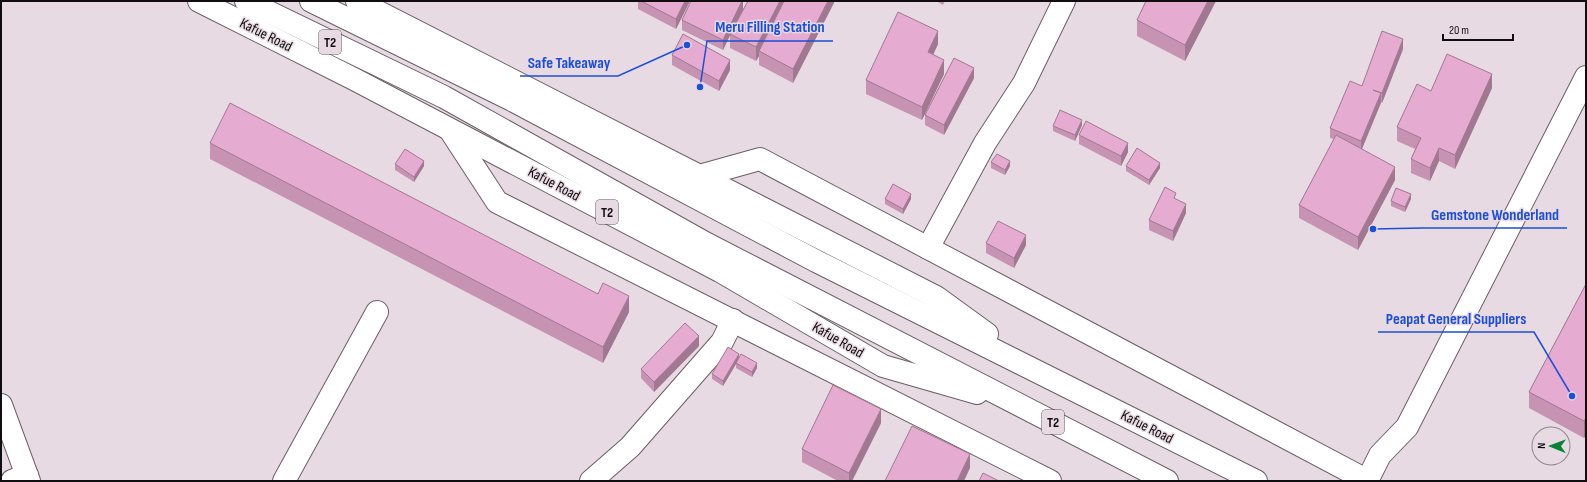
<svg xmlns="http://www.w3.org/2000/svg" width="1587" height="482" font-family="'Sofia Sans Condensed',sans-serif">
<style>
.lines{fill:none;stroke-linecap:round;stroke-linejoin:round}
.minor-casing{stroke:#6a5f66;stroke-width:24}
.major-casing{stroke:#6a5f66;stroke-width:24}
.minor{stroke:#fff;stroke-width:22}
.major{stroke:#fff;stroke-width:22}
.wall{fill:#c693b3}
.shaded-wall{fill:#a17892}
.building{fill:#e6abd0;stroke:#a17892}
.labels{text-anchor:middle;dominant-baseline:central;stroke-width:3;stroke-linejoin:round;paint-order:stroke}
.shield{fill:#e8dae2;stroke:#524a4e;stroke-width:1}
.shield-label{font-size:14px;font-weight:bold;fill:#110c0f}
.street-label{font-size:15px;fill:#110c0f;stroke:#e8dae2}
.leader{fill:none;stroke:#1d4ed8;stroke-width:1.5}
.callout-dot{fill:#1d4ed8;stroke:#e8dae2;stroke-width:1.5}
.callout-label{font-size:16px;text-anchor:middle;font-weight:bold;fill:#1d4ed8;stroke:#e8dae2;stroke-width:3;stroke-linejoin:round;paint-order:stroke}
</style>
<rect width="100%" height="100%" fill="#e8dae2"/>
<g class="lines">
<defs>
<g id="minor">
<path d="M450 130 497 202 1050 481"/>
<path d="M699 176 760 159 1368 481"/>
<path d="M928 248 985 143 1024 83 1064 1"/>
<path d="M12 481 27 475"/>
<path d="M284 481 377 312"/>
<path d="M591 481 630 447 722 342 733 320"/>
<path d="M1367 481 1380 455 1407 427 1586 77"/>
</g>
<g id="major">
<path d="M199 1 354 79 720 271 883 366 977 393"/>
<path d="M246 1 444 97 707 244 1167 481"/>
<path d="M311 1 512 100 816 261 1256 481"/>
<path d="M357 1 936 297 987 334"/>
<path d="M1 405 29 481"/>
</g>
</defs>
<!-- minor casing -->
<use href="#minor" class="minor-casing"/>
<!-- major casing -->
<use href="#major" class="major-casing"/>
<!-- minor -->
<use href="#minor" class="minor"/>
<!-- major -->
<use href="#major" class="major"/>
</g>
<!-- wall -->
<g class="wall">
<path d="M638 1H690L676 29 638 9Z"/>
<path d="M743 1V9L748 1H834L793 83 759 65V56L756 61 730 48V35L723 50 682 30V20Z"/>
<path d="M936 1H945L943 5Z"/>
<path d="M1146 1H1216L1185 61 1137 36V20Z"/>
<path d="M938 44 933 55 944 74 922 120 866 94V80Z"/>
<path d="M1403 49 1382 103 1381 102 1362 149 1395 180 1358 250 1299 218V205L1334 139 1330 138V128L1362 86Z"/>
<path d="M672 55 730 70 719 91 672 65Z"/>
<path d="M974 78 944 135 925 125V115Z"/>
<path d="M1492 88 1455 169 1439 161 1430 181 1411 173V159L1415 149 1397 141V127L1431 91Z"/>
<path d="M1082 125 1075 141 1053 131V126Z"/>
<path d="M1079 135 1128 152 1121 166 1079 144Z"/>
<path d="M210 143 629 312 603 363 210 159Z"/>
<path d="M991 162 1010 166 1005 175 991 168Z"/>
<path d="M395 164 424 166 414 182 395 170Z"/>
<path d="M1126 166 1160 168 1149 185 1126 171Z"/>
<path d="M885 199H911L903 214 885 204Z"/>
<path d="M1176 199 1186 213 1173 241 1149 230V220Z"/>
<path d="M1411 199 1405 212 1391 206V201Z"/>
<path d="M986 243 1026 245 1014 268 986 253Z"/>
<path d="M1586 284V435L1584 438 1529 408V392Z"/>
<path d="M699 346 654 392 641 378V369Z"/>
<path d="M739 357 757 368 752 377 736 368V364L723 386 712 379V374Z"/>
<path d="M881 423 852 481H838L802 462V449Z"/>
</g>
<!-- shaded-wall -->
<g class="shaded-wall">
<path d="M685 1H690L676 29V19Z"/>
<path d="M742 1H743V9L723 50V40Z"/>
<path d="M780 1H787L759 51V56L756 61V47Z"/>
<path d="M828 1H834V3L793 83V69Z"/>
<path d="M1208 1H1216L1185 61V45Z"/>
<path d="M938 31V44L928 66V52Z"/>
<path d="M1403 39V49L1382 103V93Z"/>
<path d="M730 60V70L719 91V81Z"/>
<path d="M944 60V74L922 120V107Z"/>
<path d="M974 68V78L944 135V125Z"/>
<path d="M1492 74V88L1455 169V155Z"/>
<path d="M1381 93V103L1361 151V141Z"/>
<path d="M1082 120V125L1075 141V135Z"/>
<path d="M1128 143V152L1121 166V156Z"/>
<path d="M1439 148V161L1430 181V168Z"/>
<path d="M424 161V166L414 182V177Z"/>
<path d="M1010 161V166L1005 175V170Z"/>
<path d="M1160 163V168L1149 185V180Z"/>
<path d="M1395 167V180L1358 250V237Z"/>
<path d="M911 194V199L903 214V209Z"/>
<path d="M1411 194V199L1405 212V207Z"/>
<path d="M1186 204V213L1173 241V231Z"/>
<path d="M1026 235V245L1014 268V258Z"/>
<path d="M629 296V312L603 363V347Z"/>
<path d="M699 336V346L654 392V382Z"/>
<path d="M739 354V359L736 363V364L723 386V381Z"/>
<path d="M757 363V368L752 377V372Z"/>
<path d="M881 409V423L852 481H849V473Z"/>
<path d="M1586 418V435L1584 438V421Z"/>
<path d="M970 454V468L964 481H957Z"/>
</g>
<!-- building -->
<g class="building">
<path d="M641 1H685L676 19Z"/>
<path d="M691 1H742L723 40 682 20Z"/>
<path d="M748 1H780L756 47 730 34Z"/>
<path d="M784 1H828L793 69 759 51Z"/>
<path d="M1146 1H1208L1185 45 1137 20Z"/>
<path d="M898 12 938 31 928 52 944 60 922 107 866 80Z"/>
<path d="M1382 31 1403 39 1382 93 1373 90 1381 93 1361 141 1330 128 1350 81 1362 86Z"/>
<path d="M683 34 730 60 719 81 672 55Z"/>
<path d="M1447 54 1492 74 1455 155 1439 148 1430 168 1411 159 1421 138 1397 127 1417 84 1431 91Z"/>
<path d="M954 58 974 68 944 125 925 115Z"/>
<path d="M230 103 598 294 603 283 629 296 603 347 210 143Z"/>
<path d="M1060 110 1082 120 1075 135 1053 126Z"/>
<path d="M1086 121 1128 143 1121 156 1079 135Z"/>
<path d="M1336 135 1395 167 1358 237 1299 205Z"/>
<path d="M1137 148 1160 163 1149 180 1126 166Z"/>
<path d="M405 149 424 161 414 177 395 164Z"/>
<path d="M997 154 1010 161 1005 170 991 162Z"/>
<path d="M893 184 911 194 903 209 885 199Z"/>
<path d="M1165 187 1176 193 1174 198 1186 204 1173 231 1149 220Z"/>
<path d="M1396 188 1411 194 1405 207 1391 201Z"/>
<path d="M998 221 1026 235 1014 258 986 243Z"/>
<path d="M1586 284V418L1584 421 1529 392Z"/>
<path d="M685 323 699 336 654 382 641 369Z"/>
<path d="M728 347 739 354 723 381 712 374Z"/>
<path d="M741 354 757 363 752 372 736 363Z"/>
<path d="M833 385 881 409 849 473 802 449Z"/>
<path d="M912 426 970 454 957 481H885Z"/>
<path d="M983 473 999 481H979Z"/>
</g>
<g class="labels">
<!-- shield labels -->
<g class="shield">
<rect x="319" y="30" width="22" height="24" rx="3"/>
<rect x="596" y="200" width="22" height="24" rx="3"/>
<rect x="1042" y="410" width="22" height="24" rx="3"/>
</g>
<g class="shield-label">
<text x="330" y="42">T2</text>
<text x="607" y="212">T2</text>
<text x="1053" y="422">T2</text>
</g>
<!-- street labels -->
<g class="street-label">
<text transform="translate(266 35) rotate(27)">Kafue Road</text>
<text transform="translate(554 184) rotate(28)">Kafue Road</text>
<text transform="translate(838 340) rotate(30)">Kafue Road</text>
<text transform="translate(1147 427) rotate(27)">Kafue Road</text>
</g>
</g>
<!-- callouts -->
<path class="leader" d="M700 87L707 41H833M687 45L618 76H520M1373 229L1422 228H1567M1572 396L1534 332H1378"/>
<g class="callout-dot">
<circle cx="700" cy="87" r="4"/>
<circle cx="687" cy="45" r="4"/>
<circle cx="1373" cy="229" r="4"/>
<circle cx="1572" cy="396" r="4"/>
</g>
<g class="callout-label">
<text x="770" y="32">Meru Filling Station</text>
<text x="569" y="68">Safe Takeaway</text>
<text x="1495" y="220">Gemstone Wonderland</text>
<text x="1456" y="324">Peapat General Suppliers</text>
</g>
<!-- border -->
<rect width="1587" height="482" fill="none" stroke="#110c0f" stroke-width="4"/>
<!-- north arrow -->
<g transform="translate(1551 446) rotate(271)"><circle r="19" fill="#e8dae2" stroke="#92888e"/>
<path d="M0-3L7 15L0 10L-7 15Z" fill="#088139"/>
<text y="-6" font-size="11" font-weight="bold" text-anchor="middle" fill="#110c0f">N</text>
</g>
<!-- scale -->
<path d="M1443 34v6h70v-6" fill="none" stroke="#110c0f" stroke-width="2"/>
<text x="1449" y="34" font-size="12" fill="#110c0f" stroke="#e8dae2" stroke-width="3" paint-order="stroke">20 m</text>
</svg>
